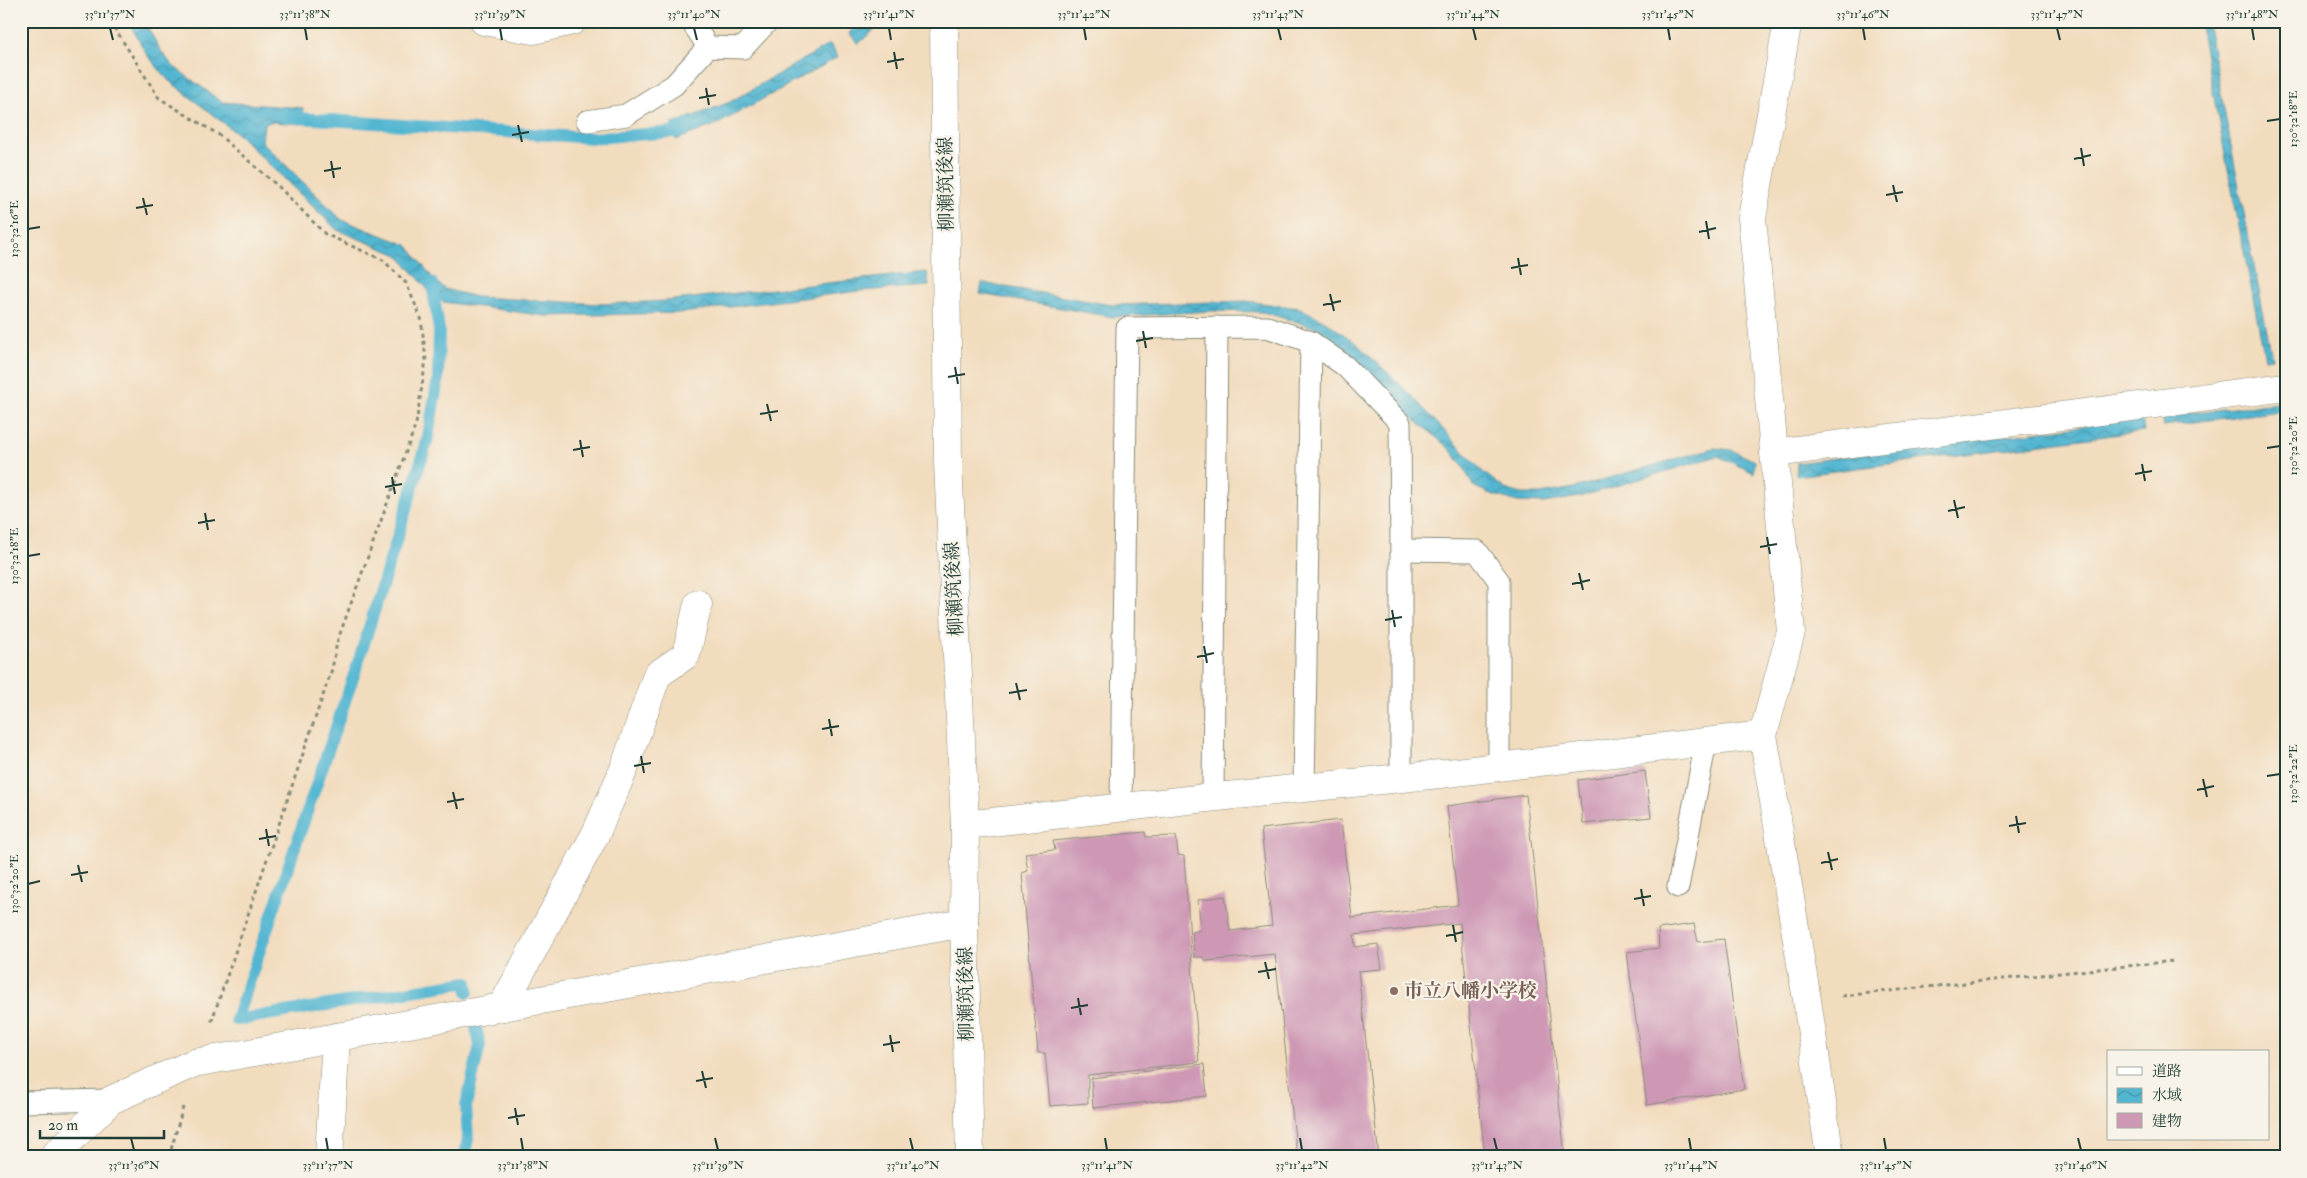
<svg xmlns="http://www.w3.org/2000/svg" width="2307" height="1178" font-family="'IM FELL Double Pica','Noto Serif JP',serif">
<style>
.water{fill:url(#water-waves);stroke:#387a82}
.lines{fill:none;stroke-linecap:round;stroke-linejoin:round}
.stream{stroke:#52b6d1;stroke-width:12}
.building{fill:#ce98b5}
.service-casing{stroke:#888c79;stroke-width:23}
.minor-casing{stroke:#888c79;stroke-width:29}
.secondary-casing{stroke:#888c79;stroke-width:29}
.path{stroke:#888c79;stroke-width:3;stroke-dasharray:4 4;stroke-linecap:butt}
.service{stroke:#fff;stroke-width:21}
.minor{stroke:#fff;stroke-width:28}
.secondary{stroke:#fff;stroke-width:28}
.ticks{fill:none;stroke:#1f3d34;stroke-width:2}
.education-dot{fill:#8d6e63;stroke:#f7f3e8;stroke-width:2}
.labels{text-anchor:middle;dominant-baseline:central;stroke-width:4.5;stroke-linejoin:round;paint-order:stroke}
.street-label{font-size:19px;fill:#1f3d34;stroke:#f7f3e8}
.education-label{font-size:19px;font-weight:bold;fill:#785e54;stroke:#f7f3e8;text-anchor:start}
.neatline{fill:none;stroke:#1f3d34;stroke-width:2}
.ticks-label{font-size:12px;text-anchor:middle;fill:#1f3d34}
</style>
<defs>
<pattern id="water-waves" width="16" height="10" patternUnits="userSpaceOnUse" patternTransform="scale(1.25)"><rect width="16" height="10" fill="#52b6d1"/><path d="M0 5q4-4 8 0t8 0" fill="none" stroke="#4395aa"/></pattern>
</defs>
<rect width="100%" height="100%" fill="#f7f3e8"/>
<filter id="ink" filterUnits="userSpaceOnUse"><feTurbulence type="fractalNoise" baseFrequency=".02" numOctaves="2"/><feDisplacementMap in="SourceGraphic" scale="10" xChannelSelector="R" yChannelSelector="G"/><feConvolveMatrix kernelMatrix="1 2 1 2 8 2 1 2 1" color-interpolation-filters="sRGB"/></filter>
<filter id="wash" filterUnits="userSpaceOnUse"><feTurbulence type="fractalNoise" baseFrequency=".0096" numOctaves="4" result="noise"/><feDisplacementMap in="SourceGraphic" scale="20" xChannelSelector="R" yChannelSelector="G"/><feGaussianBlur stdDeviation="1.12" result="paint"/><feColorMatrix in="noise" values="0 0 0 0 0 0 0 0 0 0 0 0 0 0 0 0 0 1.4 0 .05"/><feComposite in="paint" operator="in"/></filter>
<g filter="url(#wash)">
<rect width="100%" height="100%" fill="#f2dcbe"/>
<!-- water -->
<g class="water">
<path d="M128 21H144L161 51 173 66 222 102 303 108 302 124 271 122 264 124 262 142 342 220 407 245 436 282 445 289 476 297 602 304 665 301 927 272 929 286 860 291 681 313 546 316 443 302 430 292 398 255 337 230 240 136 168 80 147 55Z"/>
<path d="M860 21H884L858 44 849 33Z"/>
<path d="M2199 21H2207L2272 358 2265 359Z"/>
<path d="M830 44 838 57 720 123 676 140 672 124 730 102Z"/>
<path d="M982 283 1112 305 1246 301 1300 308 1325 321 1356 343 1407 391 1483 472 1505 489 1522 494H1540L1574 488 1714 448 1731 450 1755 461 1754 473 1718 456 1579 497 1544 503 1517 502 1488 493 1473 486 1464 468 1450 449 1413 418 1344 348 1317 328 1263 312 1212 311 1113 317 980 294Z"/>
<path d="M2286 402V437L2280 411 2163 426 2161 416Z"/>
<path d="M2142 418 2144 431 1796 476 1797 463Z"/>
</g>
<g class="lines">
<!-- stream -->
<g class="stream">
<path d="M285 117 593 138 674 132 690 125"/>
<path d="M432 283 439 330 438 379 427 442 357 666 236 1020 467 982 468 992"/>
<path d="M464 1157 468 1139 466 1106 480 1045 474 1019"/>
</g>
</g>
<g id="blocks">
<!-- building -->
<g class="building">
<path d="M1645 771 1651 817 1583 824 1578 780Z"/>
<path d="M1526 795 1565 1157H1485L1460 923 1354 935 1355 947 1378 944 1382 969 1358 971 1379 1157H1297L1275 954 1206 961 1203 957H1194L1192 932 1201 930 1198 900 1225 896 1230 931 1272 926 1261 829 1341 820 1352 918 1458 905 1447 806Z"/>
<path d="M1145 832 1146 837 1176 836 1178 855 1184 856 1199 1062 1088 1075V1103L1050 1106 1045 1053H1038L1022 873 1028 871 1025 853 1055 850 1053 841Z"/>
<path d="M1694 924 1698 942 1724 939 1744 1089 1647 1105 1627 952 1659 948 1658 929Z"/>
<path d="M1204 1064 1207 1096 1093 1108 1091 1078Z"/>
</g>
</g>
</g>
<g filter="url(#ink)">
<use href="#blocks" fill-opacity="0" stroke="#888c79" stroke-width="1"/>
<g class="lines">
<defs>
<g id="service">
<path d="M691 21 708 47 743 48 768 21"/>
<path d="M587 121 626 115 674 85 708 47"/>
<path d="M1401 778V550"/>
<path d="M1304 788 1311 342"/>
<path d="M1213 797 1217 327"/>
<path d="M1121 807 1127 328 1267 327 1311 342 1345 366 1400 423 1401 550 1477 551 1499 581V767"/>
<path d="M1678 887 1706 742"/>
<path d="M21 1102 111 1100"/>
</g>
<g id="minor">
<path d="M484 21 533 30 572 21"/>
<path d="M1788 21 1752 218 1791 632 1763 735 1807 1000 1830 1157"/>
<path d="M1774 453 2286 387"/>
<path d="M965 825 1188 800 1440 774 1763 735"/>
<path d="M502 1007 596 833 624 769 657 675 686 655 698 604"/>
<path d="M53 1157 111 1100 194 1063 964 923"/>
<path d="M329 1157 336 1037"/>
</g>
<path id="secondary" d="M944 21 948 463 965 825 964 923 970 1157"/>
</defs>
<!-- service casing -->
<use href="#service" class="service-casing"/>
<!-- minor casing -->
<use href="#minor" class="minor-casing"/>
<!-- secondary casing -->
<use href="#secondary" class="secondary-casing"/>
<!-- path -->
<g class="path">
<path d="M110 21 159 98 219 135 279 187 325 234 383 260 406 283 421 318 426 360 416 424 337 642 332 669 211 1023"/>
<path d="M1842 996 2174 961"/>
<path d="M169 1157 183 1107"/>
</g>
<!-- service -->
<use href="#service" class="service"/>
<!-- minor -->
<use href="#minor" class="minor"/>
<!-- secondary -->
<use href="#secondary" class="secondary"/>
</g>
</g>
<!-- ticks -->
<path class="ticks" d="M110 28 113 40M305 28 307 40M500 28 502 40M694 28 697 40M889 28 891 40M1084 28 1086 40M1278 28 1281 40M1473 28 1476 40M1668 28 1670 40M1863 28 1865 40M2057 28 2060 40M2252 28 2254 40M894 52 897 69M887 62 904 59M706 88 709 105M699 98 716 95M2267 121 2280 119M518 125 522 142M512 135 529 132M2081 148 2084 166M2074 159 2091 155M331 161 334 178M324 171 341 168M1893 185 1897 202M1886 195 1903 192M143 198 147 215M136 208 153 205M1706 221 1709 239M28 229 40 227M1699 232 1716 228M1518 258 1521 275M1511 268 1528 265M1330 294 1334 311M1323 305 1341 301M1143 331 1146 348M1136 341 1153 338M955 367 958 384M948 377 965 374M767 404 771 421M760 414 778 411M580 440 583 457M2267 448 2280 446M573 450 590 447M2142 464 2145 481M2135 474 2152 471M392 477 395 494M385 487 402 484M1954 500 1958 518M1948 511 1965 507M205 513 208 530M198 523 215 520M1767 537 1770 554M1760 547 1777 544M28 556 40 554M1579 573 1583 590M1572 584 1590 580M1392 610 1395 627M1385 620 1402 617M1204 646 1207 663M1197 657 1214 653M1016 683 1020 700M1009 693 1027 690M829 719 832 736M822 729 839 726M641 756 644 773M634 766 651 763M2267 776 2280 774M2203 779 2207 797M2197 790 2214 786M453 792 457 809M447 802 464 799M2016 816 2019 833M2009 826 2026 823M266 829 269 846M259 839 276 836M1828 852 1832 870M1821 863 1838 859M78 865 82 882M71 875 88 872M28 884 40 881M1641 889 1644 906M1634 899 1651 896M1453 925 1456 942M1446 936 1463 932M1265 962 1269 979M1258 972 1276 969M1078 998 1081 1015M1071 1008 1088 1005M890 1035 893 1052M883 1045 900 1042M702 1071 706 1088M696 1081 713 1078M515 1108 518 1125M508 1118 525 1115M131 1138 134 1150M326 1138 328 1150M521 1138 523 1150M715 1138 718 1150M910 1138 913 1150M1105 1138 1107 1150M1300 1138 1302 1150M1494 1138 1497 1150M1689 1138 1691 1150M1884 1138 1886 1150M2078 1138 2081 1150"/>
<!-- markers -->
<circle class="education-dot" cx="1394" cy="991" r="5"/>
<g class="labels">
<!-- street labels -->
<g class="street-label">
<text transform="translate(946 184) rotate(-91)">柳瀬筑後線</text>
<text transform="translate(954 589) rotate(-93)">柳瀬筑後線</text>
<text transform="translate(966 994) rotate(-91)">柳瀬筑後線</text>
</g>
<!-- education labels -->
<g class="education-label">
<text x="1404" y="991">市立八幡小学校</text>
</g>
</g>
<!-- margin -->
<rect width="2307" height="1178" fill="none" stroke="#f7f3e8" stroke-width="55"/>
<!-- legend -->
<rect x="2107" y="1050" width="162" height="90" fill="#f7f3e8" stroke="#a1aaa0"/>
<rect x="2117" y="1067" width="25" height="8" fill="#ffffff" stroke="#a1aaa0"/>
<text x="2152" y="1076" font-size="15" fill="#1f3d34">道路</text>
<rect x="2117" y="1088" width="25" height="15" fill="url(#water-waves)" stroke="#a1aaa0"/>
<text x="2152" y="1100" font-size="15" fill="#1f3d34">水域</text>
<rect x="2117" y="1113" width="25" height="15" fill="#ce98b5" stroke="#a1aaa0"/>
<text x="2152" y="1126" font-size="15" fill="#1f3d34">建物</text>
<!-- scale -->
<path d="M40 1130v8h124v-8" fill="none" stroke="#1f3d34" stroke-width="2.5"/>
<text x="48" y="1130" font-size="15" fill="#1f3d34" stroke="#f7f3e8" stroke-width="4" paint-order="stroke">20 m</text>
<rect x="28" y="28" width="2252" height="1122" class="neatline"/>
<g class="ticks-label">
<text x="110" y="18">33°11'37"N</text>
<text x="305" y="18">33°11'38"N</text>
<text x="500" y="18">33°11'39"N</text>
<text x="694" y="18">33°11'40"N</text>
<text x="889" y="18">33°11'41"N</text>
<text x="1084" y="18">33°11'42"N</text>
<text x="1278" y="18">33°11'43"N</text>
<text x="1473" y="18">33°11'44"N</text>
<text x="1668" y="18">33°11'45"N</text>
<text x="1863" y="18">33°11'46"N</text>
<text x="2057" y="18">33°11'47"N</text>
<text x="2252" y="18">33°11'48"N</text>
<text transform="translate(2293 119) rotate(-90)" y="4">130°32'18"E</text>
<text transform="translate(14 229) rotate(-90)" y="4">130°32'16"E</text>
<text transform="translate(2293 446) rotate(-90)" y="4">130°32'20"E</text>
<text transform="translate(14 556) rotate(-90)" y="4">130°32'18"E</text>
<text transform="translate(2293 774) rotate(-90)" y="4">130°32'22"E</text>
<text transform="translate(14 884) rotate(-90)" y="4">130°32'20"E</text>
<text x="134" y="1169">33°11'36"N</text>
<text x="328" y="1169">33°11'37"N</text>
<text x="523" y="1169">33°11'38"N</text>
<text x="718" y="1169">33°11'39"N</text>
<text x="913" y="1169">33°11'40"N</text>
<text x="1107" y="1169">33°11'41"N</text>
<text x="1302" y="1169">33°11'42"N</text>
<text x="1497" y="1169">33°11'43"N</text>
<text x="1691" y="1169">33°11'44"N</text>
<text x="1886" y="1169">33°11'45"N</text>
<text x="2081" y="1169">33°11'46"N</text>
</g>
</svg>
